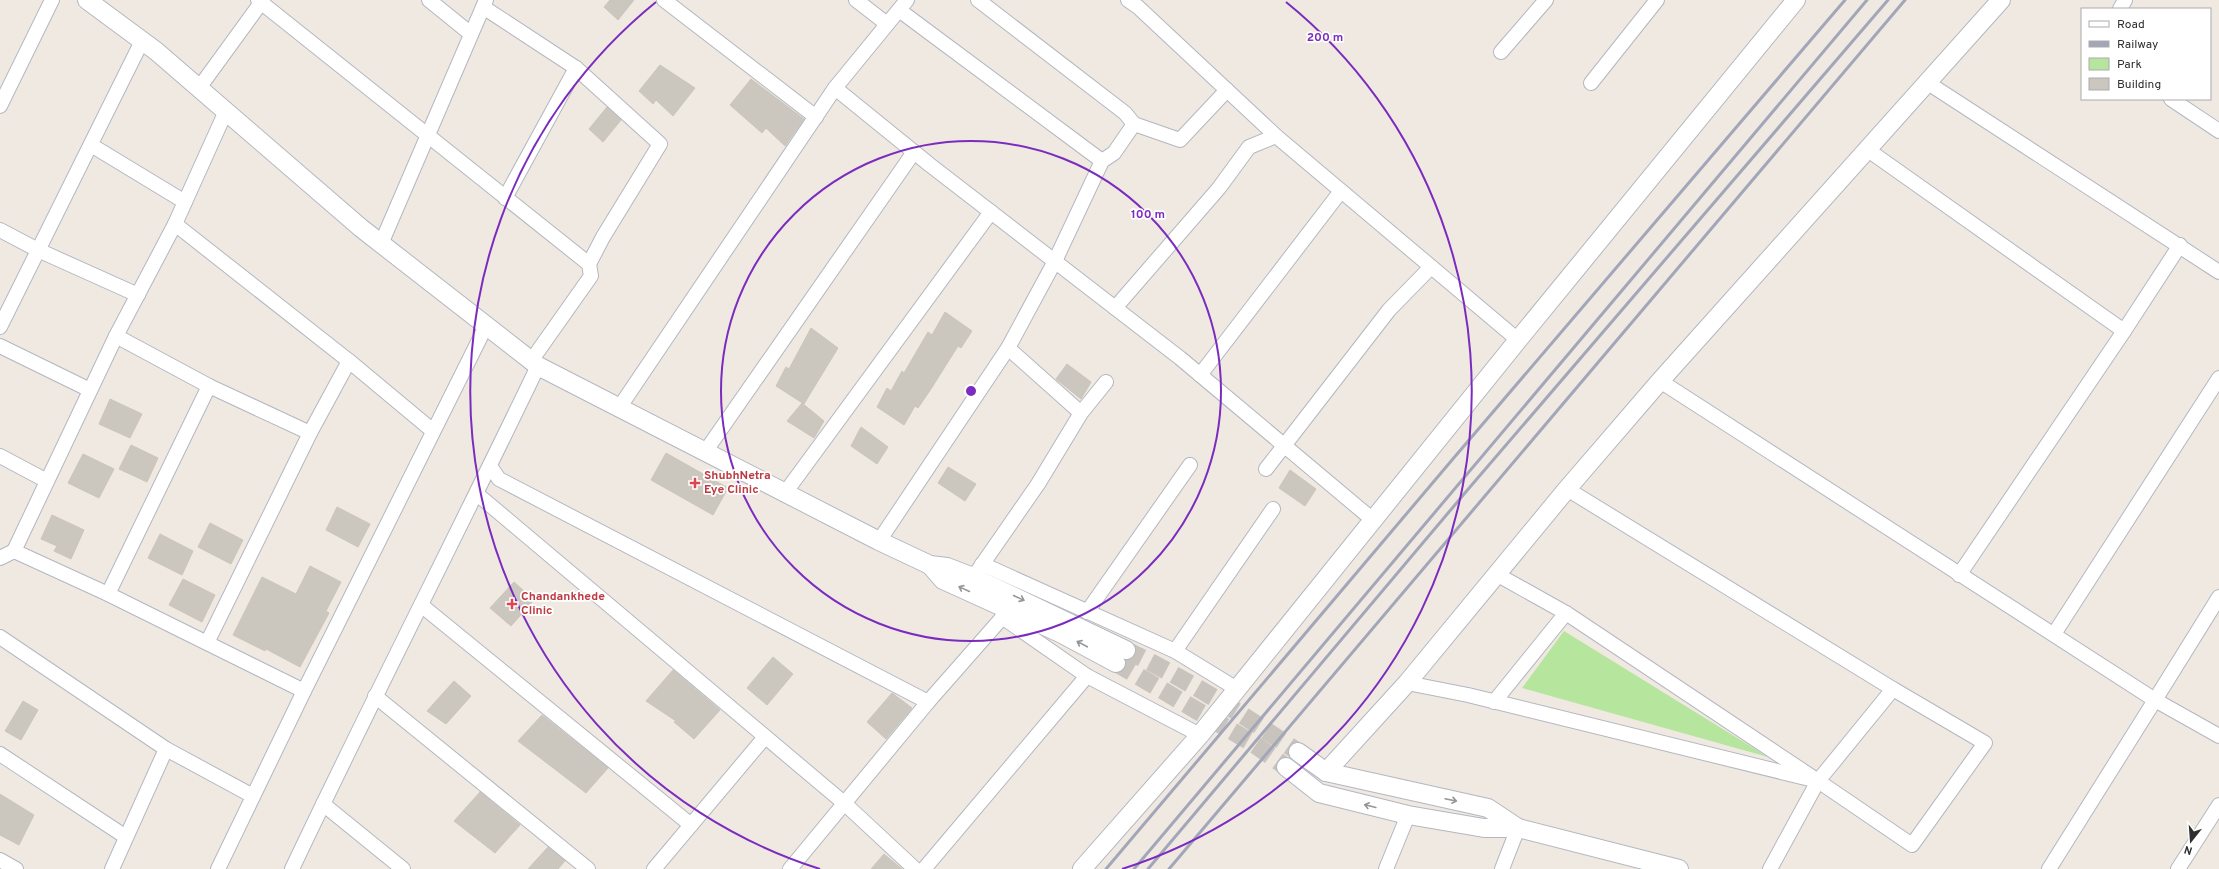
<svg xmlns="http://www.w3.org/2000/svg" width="2219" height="869" font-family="Overpass,sans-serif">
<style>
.green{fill:#b6e59e}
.building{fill:#cbc7bf;stroke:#cbc5ba}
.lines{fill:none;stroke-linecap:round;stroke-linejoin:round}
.tertiary-tunnel{stroke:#c8c4bd;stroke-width:18;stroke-dasharray:18 9;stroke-linecap:butt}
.minor-casing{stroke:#b4b7c1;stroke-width:16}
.tertiary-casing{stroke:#b4b7c1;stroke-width:20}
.minor{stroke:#fff;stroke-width:14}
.tertiary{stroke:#fff;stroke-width:18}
.rail{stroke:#a3a6b8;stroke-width:3}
.oneway{stroke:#969696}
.ring{fill:none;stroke:#7b2cbf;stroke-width:2}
.health-dot{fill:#e0444e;stroke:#fff;stroke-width:1.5}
.labels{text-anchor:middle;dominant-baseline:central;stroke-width:3.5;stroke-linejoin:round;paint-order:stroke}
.health-label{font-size:12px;font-weight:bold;fill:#be3a42;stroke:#fff;text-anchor:start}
.centre{fill:#7b2cbf;stroke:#fff;stroke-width:2}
.ring-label{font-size:12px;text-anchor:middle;font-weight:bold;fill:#7b2cbf;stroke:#fff;stroke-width:3.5;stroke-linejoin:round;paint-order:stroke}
</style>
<rect width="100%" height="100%" fill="#efe9e1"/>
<!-- green -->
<path class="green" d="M1564 631 1768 757 1522 688Z"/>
<!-- building -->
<g class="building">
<path d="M610 0H634L618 20 604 7Z"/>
<path d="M660 65 695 88 673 116 656 100 653 104 639 91Z"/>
<path d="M751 79 804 119 785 146 766 128 762 133 730 105Z"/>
<path d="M607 107 621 120 603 142 589 129Z"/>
<path d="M945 312 972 331 961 348 958 346 931 389 918 408 915 406 904 425 877 407 887 388 891 391 902 371 904 373 928 332 932 335Z"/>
<path d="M811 328 838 348 804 404 776 386 786 367 789 369Z"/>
<path d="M1067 364 1091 382 1081 399 1056 379Z"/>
<path d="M110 399 142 414 130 438 99 424Z"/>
<path d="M802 403 824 421 814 438 787 421Z"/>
<path d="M861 427 888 447 877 464 851 446Z"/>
<path d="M131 445 158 458 147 482 119 469Z"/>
<path d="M666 453 728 488 713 515 651 480Z"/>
<path d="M83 454 114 469 99 498 68 483Z"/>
<path d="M948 467 976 484 965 501 938 483Z"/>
<path d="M1290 470 1316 489 1305 506 1279 488Z"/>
<path d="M337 507 370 524 358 547 326 530Z"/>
<path d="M52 515 84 530 71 559 54 551 57 546 41 539Z"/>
<path d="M210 523 243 540 231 564 198 547Z"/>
<path d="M160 534 193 551 182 575 148 558Z"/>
<path d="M310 566 341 582 326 611 329 613 300 667 266 649 265 651 233 635 262 577 296 594Z"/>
<path d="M183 579 215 595 202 622 169 605Z"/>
<path d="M514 582 534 600 511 626 490 608Z"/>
<path d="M773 657 793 674 767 705 747 688Z"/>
<path d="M673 670 720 710 694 739 674 722 676 721 646 701Z"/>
<path d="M454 681 471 696 446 724 427 711Z"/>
<path d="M892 693 912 708 886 739 867 722Z"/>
<path d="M23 701 38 710 21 740 5 731Z"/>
<path d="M542 715 608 768 586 793 518 741Z"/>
<path d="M480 792 520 825 495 853 454 821Z"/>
<path d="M0 794 34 815 19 845 0 835Z"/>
<path d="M548 847 565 861 558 869H528Z"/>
<path d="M884 854 902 869H871Z"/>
</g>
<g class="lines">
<!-- tertiary-tunnel -->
<g class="tertiary-tunnel">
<path d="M1126 650C1186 679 1243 714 1298 752"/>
<path d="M1116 663 1254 744 1286 767"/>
</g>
<defs>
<g id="minor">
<path d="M258 0 589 264 591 276 531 361"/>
<path d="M429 0 471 34"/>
<path d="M664 0 816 117"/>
<path d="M856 0 887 24"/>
<path d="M978 0 1125 113 1134 124 1180 140 1227 90"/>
<path d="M1128 0 1138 7 1276 136 1518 340"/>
<path d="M483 7 576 68 660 144 603 237 589 264"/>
<path d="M2120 9 2125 0"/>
<path d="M899 10 1102 161"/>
<path d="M1501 52 1546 0"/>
<path d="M1591 83 1657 0"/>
<path d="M1928 83 2219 272"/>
<path d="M199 88 263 0"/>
<path d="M835 88 930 165 1180 358 1373 520"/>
<path d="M2171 99 2219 131"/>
<path d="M0 106 52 0"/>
<path d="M91 145 185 202"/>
<path d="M1868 150 2124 331"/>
<path d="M505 198 576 68"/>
<path d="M175 224 226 111"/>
<path d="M0 230 38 250 138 295"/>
<path d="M381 244 486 0"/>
<path d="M1115 308 1219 188 1249 147 1276 136"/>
<path d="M0 327 142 41"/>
<path d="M116 336 175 224 349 361"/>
<path d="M0 346 90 390"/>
<path d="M1200 375 1341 191"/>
<path d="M1660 381 2155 700 2049 869"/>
<path d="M619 408 835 88 907 0"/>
<path d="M1081 413 1008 348 1055 261 1102 161 1114 153 1134 124"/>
<path d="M310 433 349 361 433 431"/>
<path d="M705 452 914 152"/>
<path d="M0 456 47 481"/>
<path d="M490 466 499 479 928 702"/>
<path d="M1266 469 1389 310 1431 267"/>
<path d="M1567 489 1893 689 1818 781"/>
<path d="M785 493 991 212"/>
<path d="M477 494 844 803 915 869"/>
<path d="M879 541 1008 348"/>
<path d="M0 558 14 551"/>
<path d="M982 564 1175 651 1237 689"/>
<path d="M977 572 1038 484 1081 413 1106 382"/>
<path d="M1498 575 1566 613 1818 781 1770 869"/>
<path d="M1959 575 2124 331 2180 245"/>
<path d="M108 594 209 386"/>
<path d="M2219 597 2155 700 2219 736"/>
<path d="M421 605 691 825"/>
<path d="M1087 612 1190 465"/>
<path d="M1002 617 1087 676 1200 735"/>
<path d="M2054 634 2219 378"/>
<path d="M0 637 166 749"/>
<path d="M207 643 310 433 209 386 116 336 14 551 108 594 304 691"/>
<path d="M1175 651 1273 509"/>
<path d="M1407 683 1468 695 1818 781 1912 845 1985 743 1893 689"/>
<path d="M375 696 588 869"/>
<path d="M1494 702 1566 613"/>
<path d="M0 754 126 837"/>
<path d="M323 804 403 869"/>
<path d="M0 860 16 869"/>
<path d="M112 869 166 749 253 796"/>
<path d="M218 869 304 691 486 326"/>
<path d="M292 869C372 700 457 535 538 366"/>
<path d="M654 869 765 737"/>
<path d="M790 869 928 702 1008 611"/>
<path d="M924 869 1087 676"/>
<path d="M1386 869 1408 815"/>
<path d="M1502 869 1518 828"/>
<path d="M2178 869 2219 805"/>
</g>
<g id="tertiary">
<path d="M87 0 156 51 361 228 538 366 879 541 930 565 947 567 973 577 1126 650"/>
<path d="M930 565 943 580 1062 634 1116 663"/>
<path d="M1298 752 1326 772 1488 808 1518 828"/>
<path d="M1286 767 1319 793 1408 815 1484 828H1518L1679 869"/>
<path d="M1326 772 1407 683 1567 489 1660 381 2001 0"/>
<path d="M1082 869 1200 735 1518 340 1796 0"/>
</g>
</defs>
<!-- minor casing -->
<use href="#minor" class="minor-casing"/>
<!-- tertiary casing -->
<use href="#tertiary" class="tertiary-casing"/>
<!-- minor -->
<use href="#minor" class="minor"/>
<!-- tertiary -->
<use href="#tertiary" class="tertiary"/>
<!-- rail -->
<g class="rail">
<path d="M1106 869 1452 460 1845 0"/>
<path d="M1134 869 1867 0"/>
<path d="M1148 869 1470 487 1888 0"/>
<path d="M1169 869 1905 0"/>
</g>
</g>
<!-- one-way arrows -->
<defs><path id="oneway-shaft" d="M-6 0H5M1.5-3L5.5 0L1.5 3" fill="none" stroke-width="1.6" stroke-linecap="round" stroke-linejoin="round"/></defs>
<g class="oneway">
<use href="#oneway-shaft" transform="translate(964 589) rotate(-155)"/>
<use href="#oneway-shaft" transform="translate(1019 598) rotate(25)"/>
<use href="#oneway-shaft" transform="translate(1082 644) rotate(-152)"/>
<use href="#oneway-shaft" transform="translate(1451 800) rotate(12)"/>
<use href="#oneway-shaft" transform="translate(1370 806) rotate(-166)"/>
</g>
<!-- distance rings -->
<g class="ring">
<circle cx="971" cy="391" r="250"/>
<path d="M820 869A501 501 0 0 1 656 2M1286 2A501 501 0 0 1 1122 869"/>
</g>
<!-- markers -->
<g class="health-dot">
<path d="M693 477h4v4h4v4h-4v4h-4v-4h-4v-4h4z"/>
<path d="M510 598h4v4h4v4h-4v4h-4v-4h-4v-4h4z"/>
</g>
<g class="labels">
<!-- health labels -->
<g class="health-label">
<text x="704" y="476">ShubhNetra<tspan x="704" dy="14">Eye Clinic</tspan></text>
<text x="521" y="597">Chandankhede<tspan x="521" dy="14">Clinic</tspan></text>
</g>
</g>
<circle cx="971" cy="391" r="6" class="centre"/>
<g class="ring-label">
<text x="1325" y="41">200 m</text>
<text x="1148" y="218">100 m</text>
</g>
<!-- legend -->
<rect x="2081" y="8" width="130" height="92" fill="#ffffff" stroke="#ababab"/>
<rect x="2089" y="21" width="20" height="6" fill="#ffffff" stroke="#ababab"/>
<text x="2117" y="28" font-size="12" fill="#2e2e2e">Road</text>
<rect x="2089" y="41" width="20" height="6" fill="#a3a6b8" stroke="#ababab"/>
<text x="2117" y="48" font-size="12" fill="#2e2e2e">Railway</text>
<rect x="2089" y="58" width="20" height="12" fill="#b6e59e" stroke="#ababab"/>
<text x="2117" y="68" font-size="12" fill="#2e2e2e">Park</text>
<rect x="2089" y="78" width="20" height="12" fill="#cbc7bf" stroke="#ababab"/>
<text x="2117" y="88" font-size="12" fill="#2e2e2e">Building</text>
<!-- north arrow -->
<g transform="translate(2191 841) rotate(197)" stroke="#ffffff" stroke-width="3" paint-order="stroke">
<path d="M0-3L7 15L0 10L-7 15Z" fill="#2e2e2e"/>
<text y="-6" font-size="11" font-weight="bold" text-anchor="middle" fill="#2e2e2e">N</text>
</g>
</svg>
